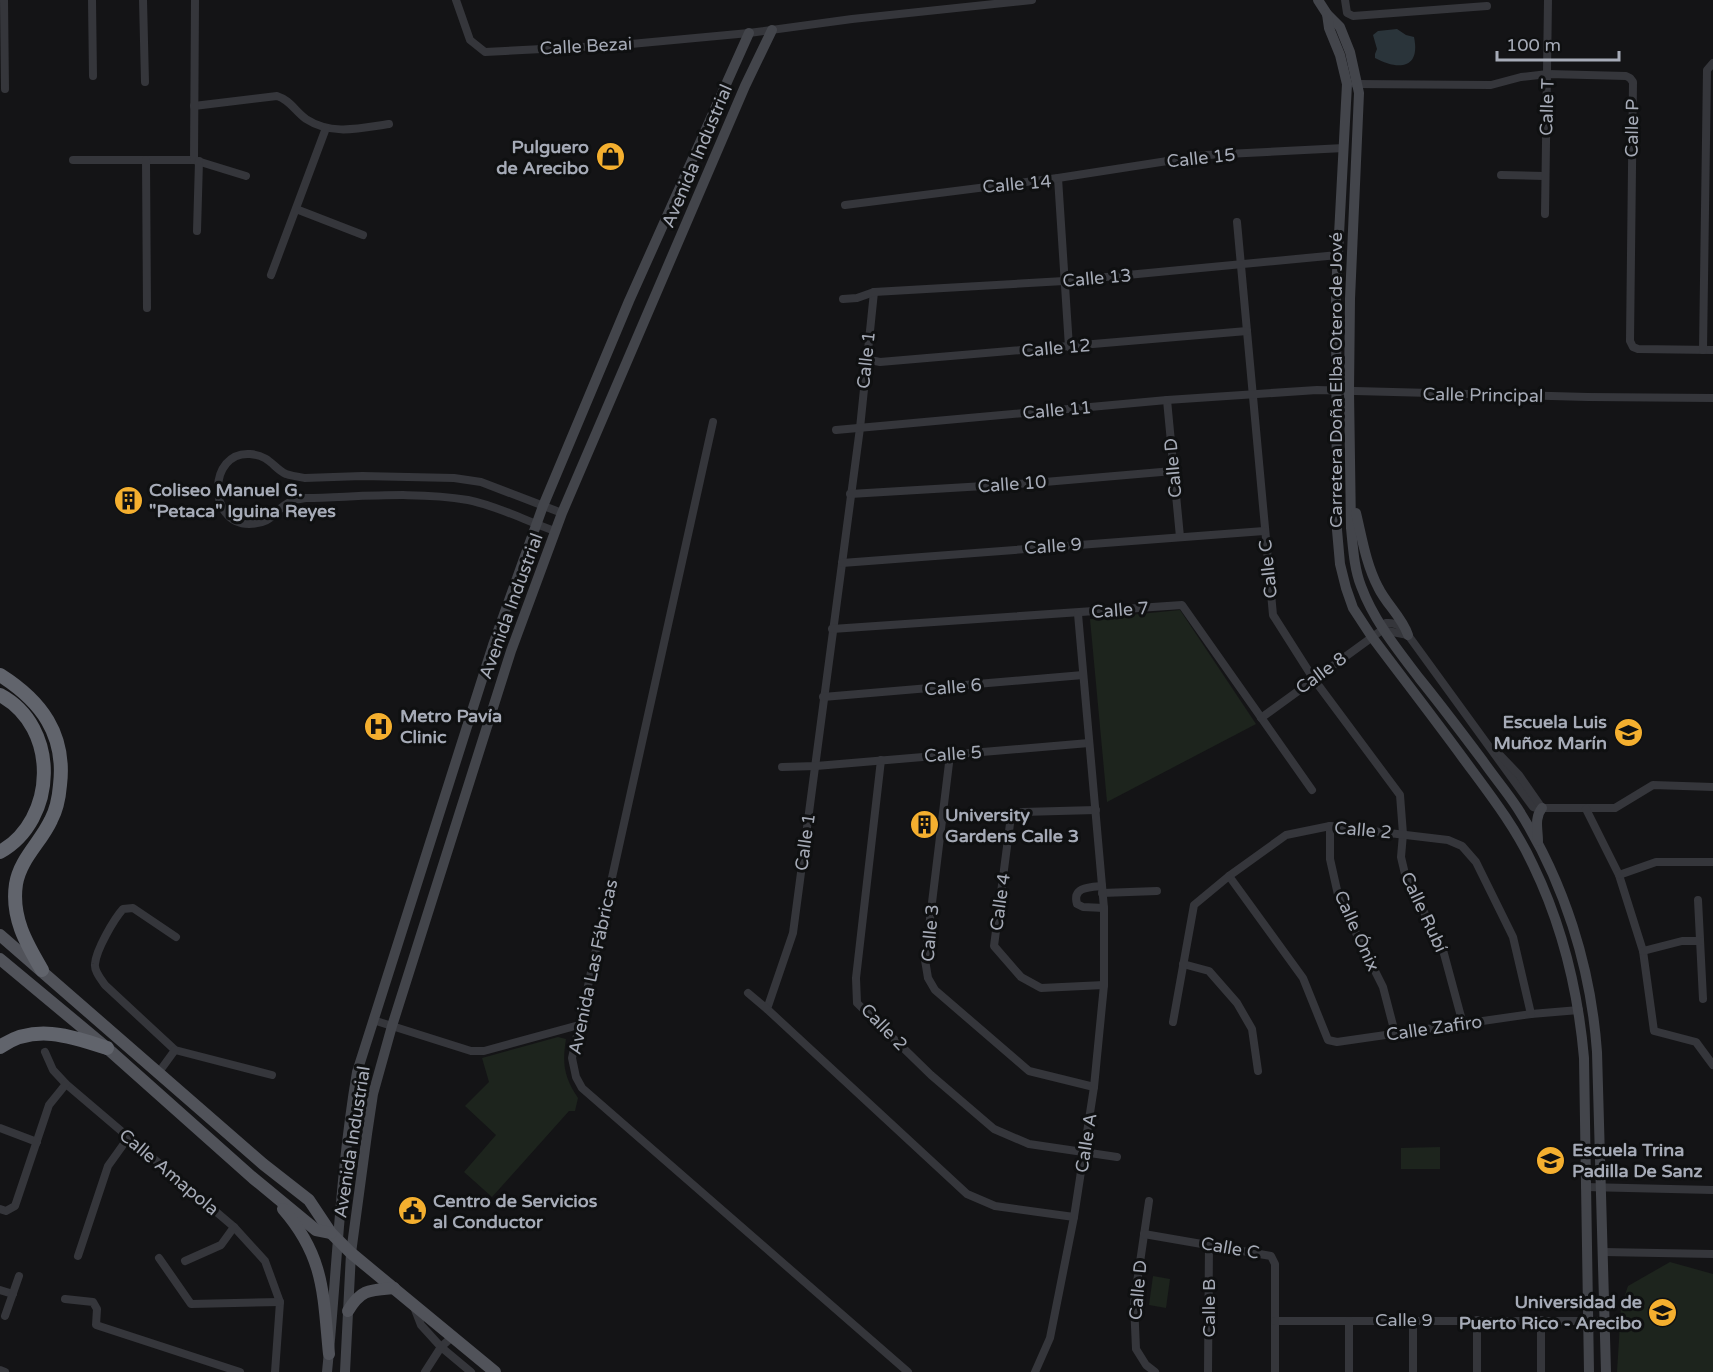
<svg xmlns="http://www.w3.org/2000/svg" width="1713" height="1372" font-family="'Varela Round',sans-serif">
<style>
.green{fill:#1d241d}
.water{fill:#2a343a}
.lines{fill:none;stroke-linecap:round;stroke-linejoin:round}
.street{stroke:#35363b;stroke-width:8}
.secondary{stroke:#43454b;stroke-width:10}
.primary{stroke:#51535a;stroke-width:12}
.highway{stroke:#61646c;stroke-width:14}
.labels{text-anchor:middle;dominant-baseline:central;stroke-width:6;stroke-linejoin:round;paint-order:stroke}
.street-label{font-size:18px;fill:#a6abb7;stroke:#0f1011}
.poi-label{font-size:18px;font-weight:bold;fill:#a6abb7;stroke:#0f1011;text-anchor:start}
</style>
<rect width="100%" height="100%" fill="#141416"/>
<!-- green -->
<g class="green">
<path d="M1180 610 1256 724 1107 802 1090 619Z"/>
<path d="M558 1037 566 1039C562 1064 564 1077 578 1098L575 1111H569L492 1197 464 1172 496 1135 465 1106 489 1082 482 1058Z"/>
<path d="M1440 1147V1169H1401V1148Z"/>
<path d="M1670 1262 1713 1274V1372H1617L1621 1307 1628 1286Z"/>
<path d="M1153 1276 1170 1279 1166 1308 1149 1305Z"/>
</g>
<!-- water -->
<path class="water" d="M1397 29 1406 35 1414 37C1421 70 1397 70 1375 58V54L1377 49 1373 35 1378 31Z"/>
<g class="lines">
<!-- street -->
<g class="street">
<path d="M4 0 5 89"/>
<path d="M92 0 93 76"/>
<path d="M143 0 145 82"/>
<path d="M456 0 470 40 485 52 620 45 749 33 852 19 1032 0"/>
<path d="M1345 0 1347 13 1353 16 1487 6"/>
<path d="M1355 84 1491 85 1521 77 1548 74 1626 76 1630 78 1633 82 1630 341 1633 347 1638 349 1713 350"/>
<path d="M194 106 277 96C290 100 295 111 306 119 332 136 361 128 389 124"/>
<path d="M73 160H194L246 176"/>
<path d="M146 160 147 308"/>
<path d="M194 160 195 0"/>
<path d="M1501 175 1545 176"/>
<path d="M1058 178 1069 347"/>
<path d="M845 205 1058 178 1206 155 1344 148"/>
<path d="M296 209 363 235"/>
<path d="M1545 214 1548 0"/>
<path d="M1237 222 1273 615 1313 678 1400 795 1403 834 1401 857 1405 874 1443 950 1463 1024"/>
<path d="M197 231 199 161"/>
<path d="M271 275 326 128"/>
<path d="M874 292 860 428 793 933 767 1009 967 1194 995 1206 1074 1217"/>
<path d="M843 299 857 298 874 292 1064 281 1338 255"/>
<path d="M1703 350 1707 70 1713 63"/>
<path d="M865 359 880 362 1247 331"/>
<path d="M1167 400 1180 537"/>
<path d="M713 422 572 1058 576 1077 582 1088 908 1372"/>
<path d="M836 430 1167 400 1317 390 1588 397 1713 398"/>
<path d="M850 494 1033 483 1173 471"/>
<path d="M555 531C526 521 498 506 468 500 417 491 358 497 306 498 301 499 296 499 292 501 273 509 275 524 249 524 207 524 208 451 250 454 271 456 273 468 286 474 292 476 299 477 305 478L362 476 454 478 481 482 562 513"/>
<path d="M842 563 1264 531"/>
<path d="M832 629 1182 605 1312 790"/>
<path d="M1382 630 1408 635"/>
<path d="M823 697 1083 675"/>
<path d="M1261 718 1382 630 1386 623C1397 622 1401 627 1408 635L1533 807 1537 808H1615L1653 785 1713 787"/>
<path d="M1496 751 1519 775 1542 808"/>
<path d="M950 755 925 960 928 978 935 990 1029 1071 1094 1087"/>
<path d="M881 760 856 978 857 1003 931 1075 994 1129 1029 1144 1117 1157"/>
<path d="M782 767 816 766 1089 743"/>
<path d="M1586 809 1619 875 1643 951 1654 1031 1696 1042 1713 1065"/>
<path d="M1096 810 1022 812 1011 816 994 946 1021 977 1041 988 1104 985"/>
<path d="M1330 826V859L1339 899 1383 987 1395 1033"/>
<path d="M1619 875 1656 862H1713"/>
<path d="M1229 876 1303 978 1328 1040 1337 1042 1531 1014 1579 1010"/>
<path d="M1102 886C1089 887 1072 887 1077 904L1083 907 1104 908"/>
<path d="M1102 893 1157 891"/>
<path d="M1698 900 1703 999"/>
<path d="M176 937 133 908 123 909C114 919 96 950 95 964 94 971 101 979 105 985L175 1050 272 1075"/>
<path d="M1643 951 1682 941H1700"/>
<path d="M1183 964 1209 971 1237 1003 1252 1029 1258 1071"/>
<path d="M748 993 767 1009"/>
<path d="M373 1020 471 1051H484L579 1025"/>
<path d="M1173 1022 1194 905 1229 876 1286 835 1330 826 1448 840 1462 846 1476 862 1513 937 1531 1014"/>
<path d="M45 1052 53 1070 66 1084 234 1227 265 1261 280 1302 275 1372"/>
<path d="M159 1072 175 1050"/>
<path d="M0 1128 37 1142"/>
<path d="M1585 1187 1713 1190"/>
<path d="M1149 1201 1134 1303 1136 1349 1146 1365 1155 1372"/>
<path d="M0 1209 6 1211 15 1206 49 1105 66 1084"/>
<path d="M1144 1234 1271 1256 1275 1264V1372"/>
<path d="M1603 1252 1713 1254"/>
<path d="M78 1256 108 1166 128 1138"/>
<path d="M159 1258 191 1304 280 1302"/>
<path d="M185 1261 221 1245 234 1227"/>
<path d="M0 1290 13 1294"/>
<path d="M65 1299 93 1302 97 1309 96 1325 240 1372"/>
<path d="M414 1307 421 1325 441 1347 471 1372"/>
<path d="M5 1316 19 1276"/>
<path d="M1413 1320V1372"/>
<path d="M1477 1320V1372"/>
<path d="M1541 1320V1372"/>
<path d="M1275 1321H1605"/>
<path d="M1349 1321V1372"/>
<path d="M0 1370 5 1372"/>
<path d="M425 1372 441 1347 452 1337"/>
<path d="M1035 1372 1050 1338 1074 1217 1094 1087 1104 985V908L1078 614"/>
<path d="M1208 1372 1209 1244"/>
</g>
<!-- secondary -->
<g class="secondary">
<path d="M1318 0 1327 14 1340 27 1350 52 1359 93 1350 299 1349 391 1351 528C1353 547 1354 568 1361 586 1374 621 1397 649 1419 678 1441 705 1462 733 1483 761 1494 777 1507 792 1518 809 1564 881 1591 967 1597 1052L1606 1372"/>
<path d="M1327 14 1329 28 1340 55 1347 84 1336 291 1337 530 1340 564 1346 588 1353 608 1372 637C1402 677 1433 717 1463 758 1488 792 1515 826 1533 865 1563 927 1578 990 1584 1058L1589 1372"/>
<path d="M1356 513C1362 538 1366 564 1378 587 1386 604 1402 617 1408 635"/>
<path d="M1538 841C1538 830 1534 818 1542 808"/>
<path d="M327 1372C337 1272 340 1171 357 1072L493 645 543 506 629 301 749 33"/>
<path d="M345 1372 351 1253 367 1134 373 1094 392 1026 511 651 562 513 745 86 772 30"/>
</g>
<!-- primary -->
<g class="primary">
<path d="M0 935 263 1164 309 1200 331 1233 351 1253 495 1372"/>
<path d="M0 959 107 1048 253 1178 316 1230 331 1233"/>
<path d="M283 1209C325 1257 323 1295 329 1354"/>
<path d="M348 1311C361 1289 370 1290 394 1288"/>
</g>
<!-- highway -->
<g class="highway">
<path d="M0 675C41 701 66 734 60 785 59 797 57 809 51 820 41 842 20 859 16 884 11 917 26 943 42 970"/>
<path d="M0 695C60 727 57 820 0 852"/>
<path d="M0 1047C34 1023 71 1036 107 1048"/>
</g>
</g>
<!-- icons -->
<defs>
<symbol id="shop-disc" viewBox="-11 -11 22 22"><circle r="9.5" fill="#f4af2f" stroke="#0f1011"/><path d="M-5-2.5h2.3a2.7 3.5 0 0 1 5.4 0H5L5.5 6h-11ZM-1.5-2.5h3a1.5 2.3 0 0 0-3 0Z" fill="#111"/></symbol>
<symbol id="building-disc" viewBox="-11 -11 22 22"><circle r="9.5" fill="#f4af2f" stroke="#0f1011"/><path d="M-4-6H4V6H1V3H-1V6H-4ZM-2.5-4.3h1.7v1.8h-1.7ZM.8-4.3h1.7v1.8H.8ZM-2.5-1h1.7V.8h-1.7ZM.8-1h1.7V.8H.8Z" fill="#111"/></symbol>
<symbol id="hospital-disc" viewBox="-11 -11 22 22"><circle r="9.5" fill="#f4af2f" stroke="#0f1011"/><path d="M-5-5h3v3.5h4V-5h3V5h-3V1.5h-4V5h-3Z" fill="#111"/></symbol>
<symbol id="school-disc" viewBox="-11 -11 22 22"><circle r="9.5" fill="#f4af2f" stroke="#0f1011"/><path d="M0-5L7-2L0 1L-7-2ZM-4 1L0 2.5L4 1V4Q0 6-4 4Z" fill="#111"/></symbol>
<symbol id="civic-disc" viewBox="-11 -11 22 22"><circle r="9.5" fill="#f4af2f" stroke="#0f1011"/><path d="M-.6-6.5H3V-4.5H.6V-3L4-1V1h2V6H-6V1h2V-1L-.6-3ZM-1.2 2.5V6h2.4V2.5Z" fill="#111"/></symbol>
<symbol id="university-disc" viewBox="-11 -11 22 22"><circle r="9.5" fill="#f4af2f" stroke="#0f1011"/><path d="M0-5L7-2L0 1L-7-2ZM-4 1L0 2.5L4 1V4Q0 6-4 4Z" fill="#111"/></symbol>
</defs>
<g fill-rule="evenodd">
<use href="#shop-disc" x="594" y="140" width="33" height="33"/>
<use href="#building-disc" x="112" y="484" width="33" height="33"/>
<use href="#hospital-disc" x="362" y="710" width="33" height="33"/>
<use href="#school-disc" x="1612" y="716" width="33" height="33"/>
<use href="#building-disc" x="908" y="808" width="33" height="33"/>
<use href="#school-disc" x="1534" y="1144" width="33" height="33"/>
<use href="#civic-disc" x="396" y="1194" width="33" height="33"/>
<use href="#university-disc" x="1646" y="1296" width="33" height="33"/>
</g>
<g class="labels">
<!-- street labels -->
<g class="street-label">
<text transform="translate(586 46) rotate(-3)">Calle Bezai</text>
<text transform="translate(1547 107) rotate(-88)">Calle T</text>
<text transform="translate(1632 128) rotate(-89)">Calle P</text>
<text transform="translate(697 156) rotate(-67)">Avenida Industrial</text>
<text transform="translate(1201 158) rotate(-6)">Calle 15</text>
<text transform="translate(1017 184) rotate(-5)">Calle 14</text>
<text transform="translate(1097 278) rotate(-5)">Calle 13</text>
<text transform="translate(1056 348) rotate(-5)">Calle 12</text>
<text transform="translate(866 360) rotate(-84)">Calle 1</text>
<text transform="translate(1336 380) rotate(-90)">Carretera Doña Elba Otero de Jové</text>
<text transform="translate(1483 395) rotate(1)">Calle Principal</text>
<text transform="translate(1057 410) rotate(-5)">Calle 11</text>
<text transform="translate(1173 468) rotate(-95)">Calle D</text>
<text transform="translate(1012 484) rotate(-4)">Calle 10</text>
<text transform="translate(1053 546) rotate(-4)">Calle 9</text>
<text transform="translate(1268 569) rotate(-96)">Calle C</text>
<text transform="translate(511 606) rotate(-70)">Avenida Industrial</text>
<text transform="translate(1120 610) rotate(-4)">Calle 7</text>
<text transform="translate(1321 673) rotate(-36)">Calle 8</text>
<text transform="translate(953 687) rotate(-5)">Calle 6</text>
<text transform="translate(953 754) rotate(-4)">Calle 5</text>
<text transform="translate(1363 830) rotate(5)">Calle 2</text>
<text transform="translate(805 842) rotate(-82)">Calle 1</text>
<text transform="translate(1000 902) rotate(-82)">Calle 4</text>
<text transform="translate(1424 912) rotate(65)">Calle Rubí</text>
<text transform="translate(1357 931) rotate(66)">Calle Ónix</text>
<text transform="translate(930 933) rotate(-85)">Calle 3</text>
<text transform="translate(593 967) rotate(-78)">Avenida Las Fábricas</text>
<text transform="translate(884 1027) rotate(46)">Calle 2</text>
<text transform="translate(1434 1028) rotate(-8)">Calle Zafiro</text>
<text transform="translate(352 1142) rotate(-81)">Avenida Industrial</text>
<text transform="translate(1086 1143) rotate(-81)">Calle A</text>
<text transform="translate(169 1172) rotate(40)">Calle Amapola</text>
<text transform="translate(1230 1248) rotate(10)">Calle C</text>
<text transform="translate(1138 1290) rotate(-85)">Calle D</text>
<text transform="translate(1209 1308) rotate(-90)">Calle B</text>
<text x="1404" y="1320">Calle 9</text>
</g>
<!-- poi labels -->
<g class="poi-label">
<text x="589" y="147" text-anchor="end">Pulguero<tspan x="589" dy="21">de Arecibo</tspan></text>
<text x="149" y="490">Coliseo Manuel G.<tspan x="149" dy="21">"Petaca" Iguina Reyes</tspan></text>
<text x="400" y="716">Metro Pavía<tspan x="400" dy="21">Clinic</tspan></text>
<text x="1607" y="722" text-anchor="end">Escuela Luis<tspan x="1607" dy="21">Muñoz Marín</tspan></text>
<text x="945" y="815">University<tspan x="945" dy="21">Gardens Calle 3</tspan></text>
<text x="1572" y="1150">Escuela Trina<tspan x="1572" dy="21">Padilla De Sanz</tspan></text>
<text x="433" y="1201">Centro de Servicios<tspan x="433" dy="21">al Conductor</tspan></text>
<text x="1642" y="1302" text-anchor="end">Universidad de<tspan x="1642" dy="21">Puerto Rico - Arecibo</tspan></text>
</g>
</g>
<!-- scale -->
<path d="M1497 51v9h122v-9" fill="none" stroke="#a6abb7" stroke-width="3"/>
<text x="1506" y="51" font-size="18" fill="#a6abb7" stroke="#0f1011" stroke-width="4.5" paint-order="stroke">100 m</text>
</svg>
